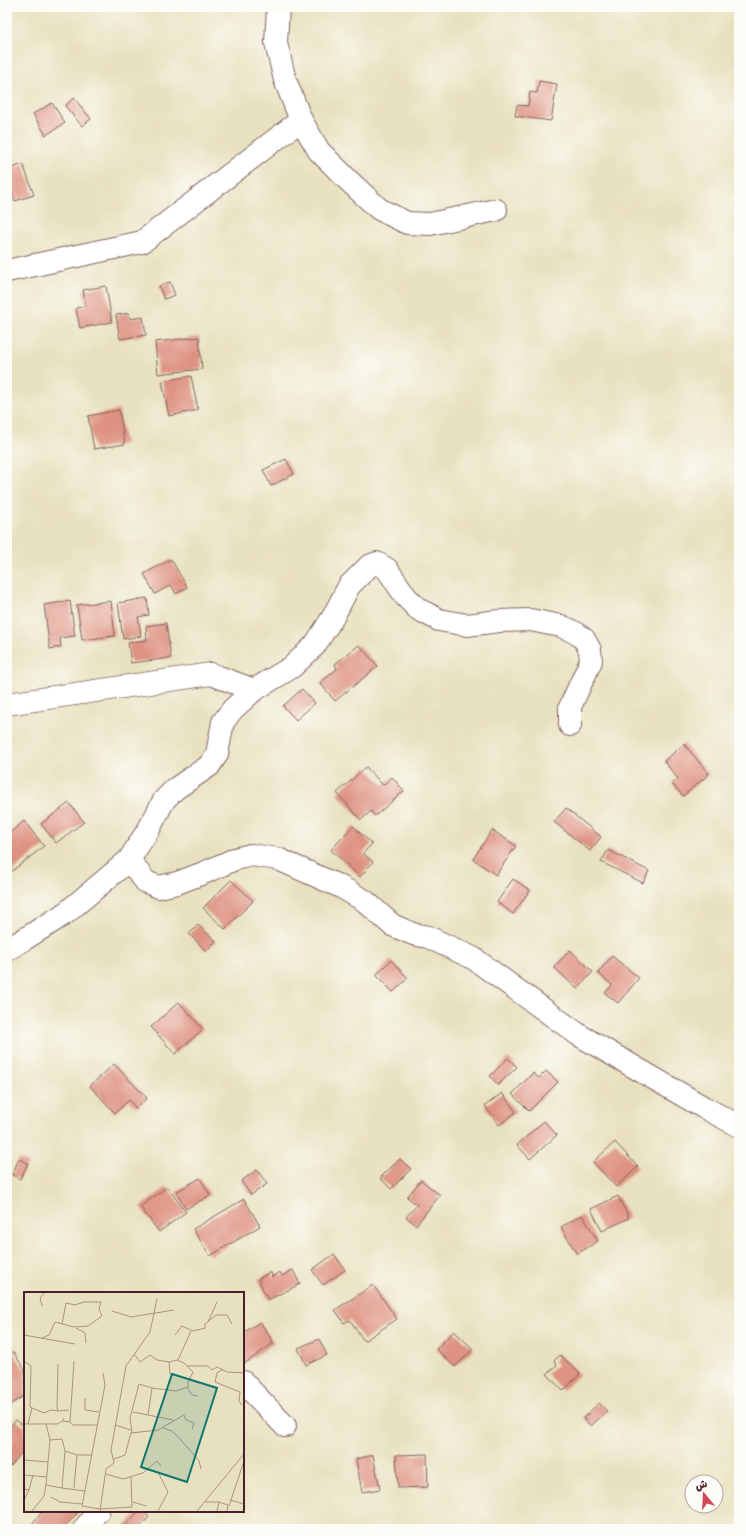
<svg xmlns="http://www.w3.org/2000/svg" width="746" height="1536" font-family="'Balsamiq Sans','Playpen Sans Arabic',sans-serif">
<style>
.building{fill:#de9281}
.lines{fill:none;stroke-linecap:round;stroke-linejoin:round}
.minor-casing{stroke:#81635f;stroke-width:24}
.minor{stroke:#fff;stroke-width:22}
.inset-road{fill:none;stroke:#a99384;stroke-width:1}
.view{fill:#0f766e;fill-opacity:0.15;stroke:#0f766e;stroke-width:2}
.inset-edge{fill:none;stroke:#4a1f2b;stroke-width:2}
</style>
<rect width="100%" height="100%" fill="#fdfcf7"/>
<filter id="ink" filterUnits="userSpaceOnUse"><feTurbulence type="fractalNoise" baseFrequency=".025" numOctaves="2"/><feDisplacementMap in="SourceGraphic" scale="8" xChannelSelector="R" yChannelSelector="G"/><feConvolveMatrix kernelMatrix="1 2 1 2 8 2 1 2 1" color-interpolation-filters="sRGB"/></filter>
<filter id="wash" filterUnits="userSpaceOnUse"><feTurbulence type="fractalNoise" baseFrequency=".012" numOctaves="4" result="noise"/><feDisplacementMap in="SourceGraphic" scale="16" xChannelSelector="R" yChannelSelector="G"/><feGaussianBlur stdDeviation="0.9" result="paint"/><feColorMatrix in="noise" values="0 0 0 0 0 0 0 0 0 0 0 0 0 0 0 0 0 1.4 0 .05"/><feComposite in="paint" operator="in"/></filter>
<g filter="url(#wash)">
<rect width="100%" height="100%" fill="#e8e1bf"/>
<g id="blocks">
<!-- building -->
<g class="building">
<path d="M539 81 557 84 551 121 515 116 517 105 528 106 530 92 537 93Z"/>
<path d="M74 98 91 119 82 126 65 106Z"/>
<path d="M52 103 65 123 46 135 33 114Z"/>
<path d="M23 164 34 195 15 201 7 179V170Z"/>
<path d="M170 282 175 295 164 299 159 286Z"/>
<path d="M106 286 112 322 80 328 76 308 86 306 83 290Z"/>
<path d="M129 313 130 319 143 317 146 335 120 339 116 315Z"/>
<path d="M199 337 202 369 158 374 155 342Z"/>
<path d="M191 376 198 410 169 416 162 381Z"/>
<path d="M119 410 125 444 94 449 88 416Z"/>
<path d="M286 459 294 474 271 486 263 470Z"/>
<path d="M171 559 187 587 176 594 171 585 155 594 144 574Z"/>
<path d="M147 598 149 615 138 617 141 636 123 639 118 603Z"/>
<path d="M70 601 75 636 60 638 61 647 50 649 44 605Z"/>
<path d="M111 601 115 636 82 640 77 605Z"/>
<path d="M166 623 171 658 131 663 128 643 147 640 146 626Z"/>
<path d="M359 645 378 666 335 701 320 683 337 669 335 664Z"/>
<path d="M302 689 315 703 296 720 283 706Z"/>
<path d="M684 744 709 774 683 796 672 784 678 779 664 761Z"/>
<path d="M366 767 383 785 392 777 404 791 375 816 371 811 361 820 337 793Z"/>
<path d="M69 803 84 822 56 843 41 824Z"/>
<path d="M566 808 601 837 590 851 554 822Z"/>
<path d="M24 821 44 846 7 875V835Z"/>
<path d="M353 826 372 844 363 853 373 862 360 877 331 850Z"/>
<path d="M492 830 516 846 496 875 473 859Z"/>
<path d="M608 850 649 871 643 883 601 862Z"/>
<path d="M513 879 530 890 513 914 497 902Z"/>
<path d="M231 880 253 901 225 929 203 908Z"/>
<path d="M198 925 216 941 206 951 189 934Z"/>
<path d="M570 950 593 972 577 989 554 967Z"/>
<path d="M612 956 639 978 618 1003 605 993 612 985 598 973Z"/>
<path d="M391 960 408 978 393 992 376 975Z"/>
<path d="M179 1002 203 1029 175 1054 151 1027Z"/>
<path d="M508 1058 517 1067 498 1085 490 1076Z"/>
<path d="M114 1064 147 1098 136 1108 129 1100 115 1113 90 1086Z"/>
<path d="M546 1071 558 1082 529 1111 512 1094 533 1073 539 1078Z"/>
<path d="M502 1093 516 1112 499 1125 485 1106Z"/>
<path d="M544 1121 557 1135 530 1159 517 1145Z"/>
<path d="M615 1142 638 1167 616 1187 593 1162Z"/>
<path d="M19 1159 28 1163 20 1179 12 1175Z"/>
<path d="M400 1159 411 1169 391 1189 380 1178Z"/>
<path d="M257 1170 267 1184 251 1195 241 1181Z"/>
<path d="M200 1178 210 1195 186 1209 176 1192Z"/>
<path d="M421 1180 440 1195 416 1225 406 1217 417 1205 407 1197Z"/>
<path d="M167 1187 186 1212 159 1232 140 1207Z"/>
<path d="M618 1196 629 1218 602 1231 591 1209Z"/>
<path d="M244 1199 260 1226 210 1256 193 1229Z"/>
<path d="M582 1215 598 1241 577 1254 561 1227Z"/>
<path d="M334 1254 345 1270 323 1285 312 1270Z"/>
<path d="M293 1270 300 1284 268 1300 258 1279 271 1272 272 1277 280 1272 282 1276Z"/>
<path d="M373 1285 397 1319 364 1341 350 1320 344 1323 335 1310Z"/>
<path d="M260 1322 274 1343 244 1364 243 1333Z"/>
<path d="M454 1331 473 1349 455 1367 436 1349Z"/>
<path d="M319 1339 327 1355 306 1365 298 1348Z"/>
<path d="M13 1352 25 1370V1395L7 1407V1356Z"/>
<path d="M560 1355 580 1374 563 1391 547 1374 557 1365 554 1361Z"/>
<path d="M599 1403 607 1411 591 1426 583 1418Z"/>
<path d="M16 1420 25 1427V1448L11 1466 7 1463V1431Z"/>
<path d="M427 1454 428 1487 398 1488 396 1455Z"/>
<path d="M373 1455 380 1489 362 1492 356 1459Z"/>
<path d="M43 1511H79L63 1529H33L30 1526Z"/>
<path d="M139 1511H143L149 1517 138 1529H122Z"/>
</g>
</g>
</g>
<g filter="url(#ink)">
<use href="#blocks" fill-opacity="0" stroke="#81635f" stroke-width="1"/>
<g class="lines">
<defs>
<g id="minor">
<path d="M278 7 276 43 285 80 301 120 319 151 349 181 379 209 407 223 430 224 496 210"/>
<path d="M7 271 142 242 301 120"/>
<path d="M7 704 211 674 254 690"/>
<path d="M129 860 146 882 159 887 177 883 206 872 235 859 251 855 278 859 341 887 365 901 392 925 413 934 428 937 473 958 579 1035 703 1107 739 1126"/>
<path d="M7 950 66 913 129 860 150 827 164 800 175 789 209 766 217 754 223 722 233 709 254 690 292 667 315 645 333 617 349 586 369 566 377 563 387 569 406 597 418 609 439 620 467 625 499 621 530 620 561 626 576 633 584 639 590 650 591 661 570 707V725"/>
<path d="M243 1382 285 1426"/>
<path d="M84 1529 98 1511"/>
</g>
</defs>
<!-- minor casing -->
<use href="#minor" class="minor-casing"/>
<!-- minor -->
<use href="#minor" class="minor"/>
</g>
</g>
<!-- overview -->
<g transform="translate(24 1292)">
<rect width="220" height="220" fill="#e8e1bf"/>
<path class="inset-road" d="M18 14 16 6 20 1M88 19 107 25 150 18M184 30 193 10M52 36 61 41 62 51M0 43 51 52M151 43 158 34 169 39 181 36V32L192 23H203L208 32M18 46 25 43 31 30 50 35 64 34 78 24 75 17 77 10H60L51 13 42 11 38 32M110 62 116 70 126 63 133 68 145 70 153 68 160 71 169 80 164 90V97L168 103 174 104M154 68 167 39M0 69 7 74 6 115 20 121 27 118 34 119M145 70 146 82H149M34 72 33 115 34 119 45 118M163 74H184L188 78 193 75 203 80 220 81M199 77 193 81 191 90 216 100 215 109 218 113M79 81 81 93 58 214 76 217 108 215 107 185M128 96 152 99 164 95M61 106V118L75 120M109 120 149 128M39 129 46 130 49 133H74M46 130 50 69M0 132H33L39 129 40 126M4 132 8 116M22 132 26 148M91 133 107 138M139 136 148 139 158 149 175 169 177 177M108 141 106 126 115 92 128 96 124 123M41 159 53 163 50 196M53 163H68M90 167 101 163 107 141 134 138 160 123 162 128 170 131 168 137M0 168 24 170 26 148 38 147 41 159 38 196 61 199M24 170 22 193 38 196M82 182 99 187 119 181 133 169 137 174M0 183 23 185M0 197 5 198 0 208M5 198 9 183M27 205 36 210 58 212M206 208 220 212M109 210 122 214M181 210H195L193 219M195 210 204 213 203 219M205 214 220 169M8 219 20 204 22 193M76 219 82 177 90 171 87 158 102 74 126 40 133 7M134 219 144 200 135 182M173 219 220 162"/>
<path class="view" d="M148 82 193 96 163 190 117 175Z"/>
<rect width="220" height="220" class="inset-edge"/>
</g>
<!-- margin -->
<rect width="746" height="1536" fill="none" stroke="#fdfcf7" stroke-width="24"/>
<!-- north arrow -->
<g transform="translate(704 1494) rotate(342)"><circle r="19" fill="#fdfcf7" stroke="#b5a4a5"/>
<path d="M0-3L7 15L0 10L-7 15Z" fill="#d1495b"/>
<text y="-6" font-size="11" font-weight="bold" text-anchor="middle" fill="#4a1f2b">ش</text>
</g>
</svg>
